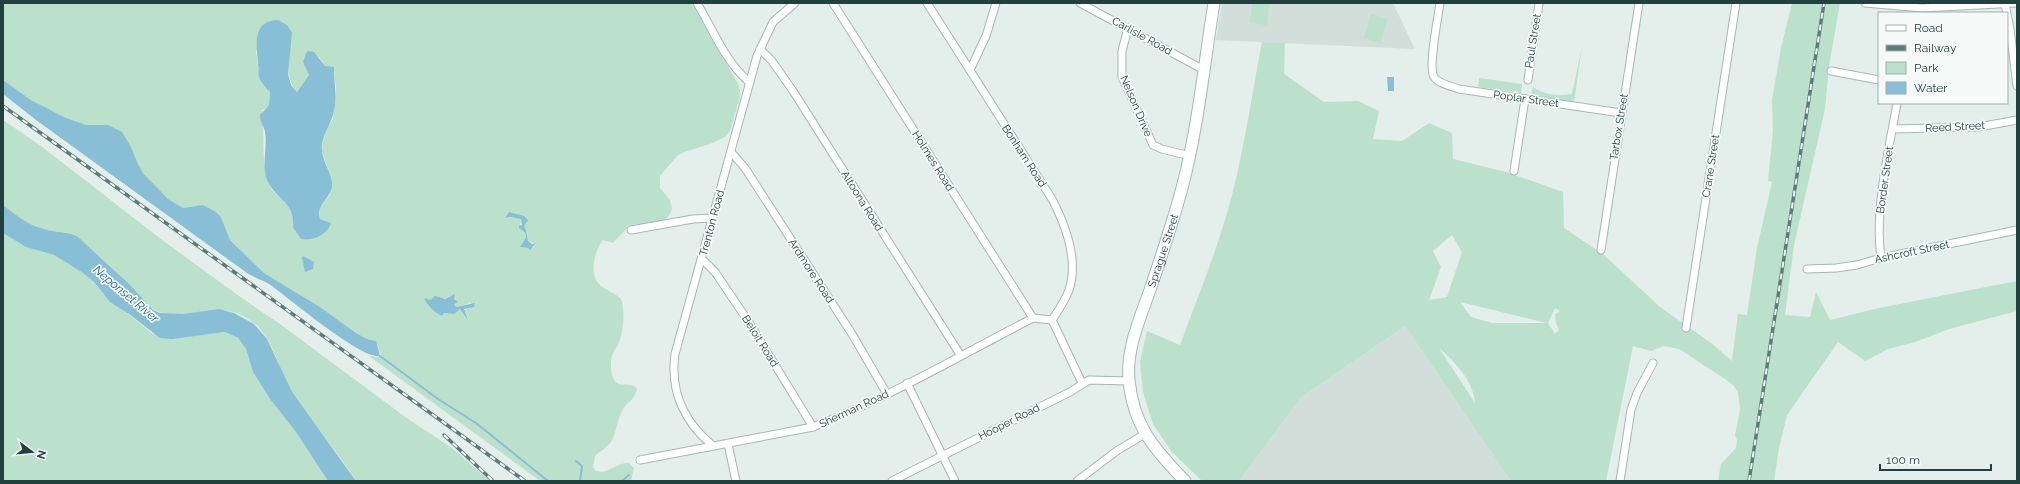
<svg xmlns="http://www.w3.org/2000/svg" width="2020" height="484" font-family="Raleway,sans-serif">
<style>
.built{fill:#d2deda}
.green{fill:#bbe0cb;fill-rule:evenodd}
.water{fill:#88bed6}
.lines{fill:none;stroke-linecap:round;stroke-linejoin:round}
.stream{stroke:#88bed6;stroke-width:2}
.street-casing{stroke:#a6b7b4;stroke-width:9}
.secondary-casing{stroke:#a1bbb6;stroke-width:13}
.street{stroke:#fff;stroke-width:7}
.secondary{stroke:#fff;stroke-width:11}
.rail-casing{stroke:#5c7c79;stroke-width:3.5}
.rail{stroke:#f5faf8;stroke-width:2;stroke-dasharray:6;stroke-linecap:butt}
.labels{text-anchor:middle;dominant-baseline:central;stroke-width:3.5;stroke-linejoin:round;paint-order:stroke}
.street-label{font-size:11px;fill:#22413e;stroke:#f5faf8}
.water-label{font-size:12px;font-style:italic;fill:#175f82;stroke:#f5faf8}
</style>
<rect width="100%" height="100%" fill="#e4eeeb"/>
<!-- built -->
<g class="built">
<path d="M1222 3H1393L1415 49 1216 40Z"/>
<path d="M1405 326 1511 481H1239L1301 397Z"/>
</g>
<!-- green -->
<g class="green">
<path d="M3 3H692L738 84 740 90 739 100 730 131 725 137 710 144 684 152 677 156 660 176V188L670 200 672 209C666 229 646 222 630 225L613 243 603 240C595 250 588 274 600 285 606 290 615 293 621 299 625 312 624 329 619 342 618 346 615 349 613 353 610 359 610 375 615 381 620 388 631 381 637 389 634 401 629 400 623 409 617 419 617 432 611 442 608 447 599 452 595 456L593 467 596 471C608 475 616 462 629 463L634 468 631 481H540L369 356 377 357 381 355 377 344 373 340 367 339 356 333 320 307 264 273 230 240 221 217 216 212 196 206 183 208 168 199 143 173 138 164 131 147 101 125H86L64 117 31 100 3 80ZM256 51 289 57C288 71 288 81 297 92L309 75 303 62 319 57 325 66 334 68 336 88 333 119 323 134 322 151 330 175V195L319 208 318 215 320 219 323 221 301 239 293 229C296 198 274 201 268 182 261 159 265 134 262 111L269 105 270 92C256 78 259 68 256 51ZM508 213 524 216 526 222 524 226 526 230 528 241 536 244 533 248H524L522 244 525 241 526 234 520 227 521 219 516 217 505 218ZM453 295 455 300 454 304 456 307 471 303 470 308 464 310 468 319 460 309 451 314 444 313 442 316C434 312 427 307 425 299 433 302 445 299 453 295Z"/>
<path d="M1252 3H1269L1267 25 1250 23Z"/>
<path d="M1792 3H1840L1829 66 1825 109 1794 245 1785 315 1810 317 1816 292 1830 320 1879 308 2017 281V311L1949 329 1915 342 1888 349 1865 361 1838 342 1787 415 1779 448 1774 481H1718L1721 464 1736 448 1737 440 1735 435 1740 410 1738 392 1733 385 1725 379 1679 349 1664 346 1651 351 1633 346 1606 481H1511L1405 326 1301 397 1239 481 1201 480 1171 451 1153 424 1143 392 1140 362 1147 331 1180 345C1198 296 1219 246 1232 195 1245 145 1252 93 1262 42L1285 43 1284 74 1324 102 1358 101 1379 111 1373 139 1402 141 1429 123 1452 133 1453 159 1506 172 1563 192 1564 228 1604 255 1660 307 1711 343 1732 361 1738 314 1747 315 1757 248 1772 182 1768 181 1773 131 1772 100 1781 48ZM1452 235 1462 252 1447 297 1429 300 1441 267 1433 251ZM1460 302 1547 323H1492L1471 317ZM1555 308 1560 311 1555 314 1556 323 1559 330 1555 334 1548 323ZM1439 348C1455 362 1473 380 1475 403Z"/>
<path d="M1371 14 1387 19 1380 43 1364 38Z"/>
<path d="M1582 47 1574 102 1531 95 1533 87C1545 95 1557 96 1572 94Z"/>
<path d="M1479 78 1522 84 1521 93 1478 87Z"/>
<path d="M3 120 41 146 162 240 246 301 280 324 408 419 452 448 490 481H356C337 450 312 423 292 393 279 371 275 342 255 324 220 294 192 323 159 312 146 308 138 293 128 284 113 268 96 253 79 239 71 231 52 232 42 229 27 223 15 215 3 205Z"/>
<path d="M3 233 26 247 54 255 83 273 94 282 104 295 153 334 184 337 225 332 238 338 246 349 253 372 270 399 296 432 328 481H3Z"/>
</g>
<!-- water -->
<g class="water">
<path d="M278 20 287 25 292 33 288 74 291 85 297 92 309 75 303 62 307 51 314 52 325 66 334 67C334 82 337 96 334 110 332 125 320 135 322 151 323 162 331 172 332 183 333 198 314 205 320 219L331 223C327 235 314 241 301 239L293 228C295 203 280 202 269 184 260 169 268 148 265 132 264 126 260 122 260 115L269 105 270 92C266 88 261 83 259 77 258 73 259 68 258 64 257 46 251 21 278 20Z"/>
<path d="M1387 77H1394V91H1388Z"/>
<path d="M3 80 31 100 64 117 86 125H108L122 132 131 147 138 164 143 173 168 199 183 208 203 205 216 212 221 217 230 240 264 273 320 307 356 333 367 339 376 341 380 356C364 361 288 298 272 286 264 281 255 278 247 273L36 120 3 94Z"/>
<path d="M3 205C16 215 28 225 44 229 56 233 68 231 78 237L128 283 153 310 160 313 183 314 219 309 234 313 254 324 267 339 292 392 356 481H328L296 432 270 399 253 372 246 349 238 338 225 332 172 339 160 338 129 314 110 302 94 282 83 273 54 255 26 247 3 233Z"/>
<path d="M509 212 524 216 528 220 524 226 526 230 528 241 532 244 536 243 530 250 528 248 520 247C526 238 530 234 519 228V226L522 225 521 219 511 217 505 218Z"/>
<path d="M303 256 314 262 313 269 305 272 302 258Z"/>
<path d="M455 294 454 299 458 302 454 304 456 307 475 303 474 307 464 309 468 320 460 309 454 314 444 313 442 316C434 312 428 307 424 298L430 300 435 296 445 299Z"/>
</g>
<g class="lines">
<!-- stream -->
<g class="stream">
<path d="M380 356 438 399 476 423 548 481"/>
<path d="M576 461 582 466 580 481"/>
<path d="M622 481 629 475"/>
</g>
<defs>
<g id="street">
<path d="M697 3C713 30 725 61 749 82"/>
<path d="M833 3 1033 318"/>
<path d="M927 3 1052 199C1066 226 1079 260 1069 290 1065 301 1058 311 1052 320"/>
<path d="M1080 3 1204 70"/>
<path d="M1440 3C1438 18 1428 66 1434 77 1439 84 1451 86 1459 89L1621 113"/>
<path d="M1865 3 1922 8 2017 3"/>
<path d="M2005 4 2010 29 2017 86"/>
<path d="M1128 28 1122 51V77L1153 145 1162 149 1190 156"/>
<path d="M760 49 772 61 793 91 961 356"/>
<path d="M970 70 986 36 996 3"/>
<path d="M1831 71 1879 80"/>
<path d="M1528 80 1539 3"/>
<path d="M1893 129 1979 127 2017 120"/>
<path d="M731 152 745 168 852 334 887 394"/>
<path d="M1514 171 1525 99"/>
<path d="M631 230 693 219 713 218"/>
<path d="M1601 250 1639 3"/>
<path d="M1881 258C1874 212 1889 149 1897 103"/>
<path d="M702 259 715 272 750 324 813 427"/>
<path d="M1807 269 1836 268 1857 265 1881 258 2017 230"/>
<path d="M1052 320 1082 383"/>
<path d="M1686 328 1736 3"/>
<path d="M907 383 955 481"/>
<path d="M728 444 736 481"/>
<path d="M712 445C684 422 670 391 675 354L757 56 773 22 795 3"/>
<path d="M640 460 813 427C888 398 961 355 1033 318L1052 320"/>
<path d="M892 481 1070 392 1089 380 1129 381"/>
<path d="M1077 481 1118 450 1145 434"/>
<path d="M1620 481 1631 410 1637 393 1653 363"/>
</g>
<g id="secondary">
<path id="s1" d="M1185 481C1155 450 1133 426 1129 380 1126 348 1141 316 1151 287 1162 254 1173 222 1182 188 1198 128 1204 65 1214 3"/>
</g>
</defs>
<!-- street casing -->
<use href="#street" class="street-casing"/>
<!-- secondary casing -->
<use href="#secondary" class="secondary-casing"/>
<!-- street -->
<use href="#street" class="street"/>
<!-- secondary -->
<use href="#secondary" class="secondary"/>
<defs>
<g id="rail">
<path d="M3 106 525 481"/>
<path d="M444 435 493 481"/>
<path d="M1749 481 1824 3"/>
</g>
</defs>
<!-- rail casing -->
<use href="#rail" class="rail-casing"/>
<!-- rail -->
<use href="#rail" class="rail"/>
</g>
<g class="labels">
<!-- street labels -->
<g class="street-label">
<text transform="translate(1142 36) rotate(29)">Carlisle Road</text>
<text transform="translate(1533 41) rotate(-81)">Paul Street</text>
<text transform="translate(1526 99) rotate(8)">Poplar Street</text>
<text transform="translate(1136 106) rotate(67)">Nelson Drive</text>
<text transform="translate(1619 127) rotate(-81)">Tarbox Street</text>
<text transform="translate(1955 127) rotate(-3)">Reed Street</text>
<text transform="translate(1024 156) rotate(57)">Bonham Road</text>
<text transform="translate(933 161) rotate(58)">Holmes Road</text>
<text transform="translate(1711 166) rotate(-81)">Crane Street</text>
<text transform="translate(1885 180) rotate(-82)">Border Street</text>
<text transform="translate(862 201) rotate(58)">Altoona Road</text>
<text transform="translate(712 223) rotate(-75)">Trenton Road</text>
<text stroke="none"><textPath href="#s1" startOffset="253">Sprague Street</textPath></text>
<text transform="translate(1912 252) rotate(-12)">Ashcroft Street</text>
<text transform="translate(811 271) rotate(57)">Ardmore Road</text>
<text transform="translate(760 341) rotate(58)">Beloit Road</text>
<text transform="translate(854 409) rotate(-25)">Sherman Road</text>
<text transform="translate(1009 422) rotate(-27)">Hooper Road</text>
</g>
<!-- water labels -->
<g class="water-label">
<text transform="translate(126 294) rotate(40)">Neponset River</text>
</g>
</g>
<!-- border -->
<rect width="2020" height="484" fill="none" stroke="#22413e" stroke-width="8"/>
<!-- legend -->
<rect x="1878" y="12" width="130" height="92" fill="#f5faf8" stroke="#a1b0ae"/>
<rect x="1886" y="25" width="20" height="6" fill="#ffffff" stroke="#a1b0ae"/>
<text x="1914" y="32" font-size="12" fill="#22413e">Road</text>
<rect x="1886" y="45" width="20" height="6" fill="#5c7c79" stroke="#a1b0ae"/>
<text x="1914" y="52" font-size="12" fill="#22413e">Railway</text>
<rect x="1886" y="62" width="20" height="12" fill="#bbe0cb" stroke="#a1b0ae"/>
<text x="1914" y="72" font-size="12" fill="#22413e">Park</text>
<rect x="1886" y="82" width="20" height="12" fill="#88bed6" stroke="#a1b0ae"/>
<text x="1914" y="92" font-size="12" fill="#22413e">Water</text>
<!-- north arrow -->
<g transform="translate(32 452) rotate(106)" stroke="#f5faf8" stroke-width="3" paint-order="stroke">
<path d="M0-3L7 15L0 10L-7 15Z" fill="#22413e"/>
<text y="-6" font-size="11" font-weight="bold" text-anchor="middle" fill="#22413e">N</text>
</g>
<!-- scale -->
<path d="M1880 464v6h111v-6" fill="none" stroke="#22413e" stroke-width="2"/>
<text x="1886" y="464" font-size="12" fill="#22413e" stroke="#f5faf8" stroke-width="3" paint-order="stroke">100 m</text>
</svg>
